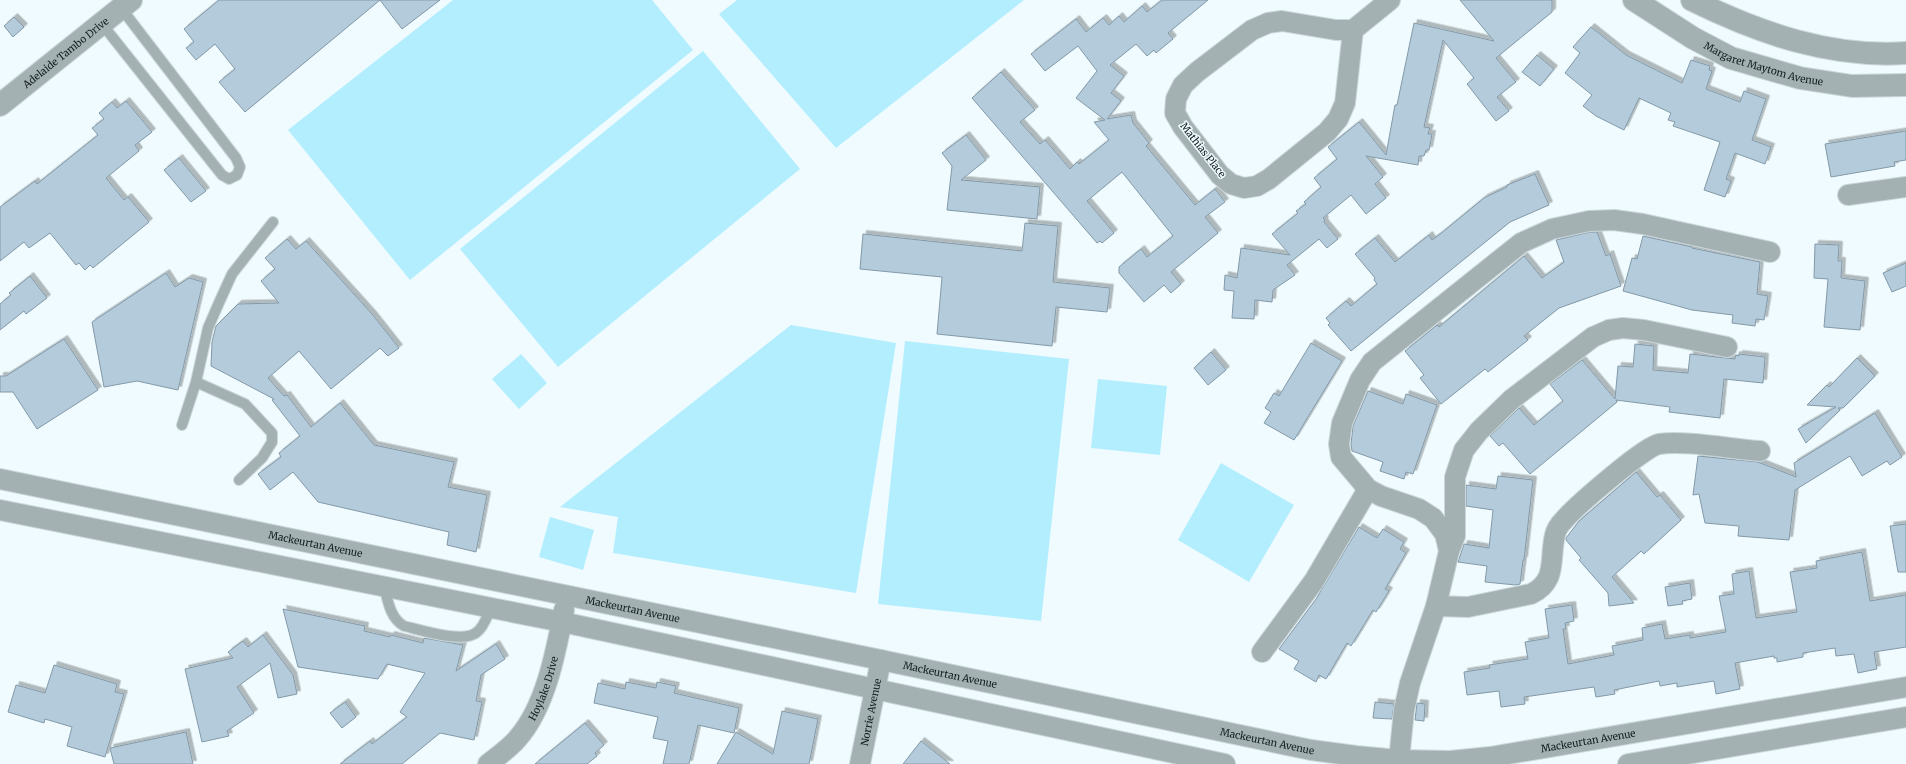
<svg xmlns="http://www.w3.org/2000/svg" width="1906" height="764" font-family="Merriweather,serif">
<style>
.green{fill:#b3eeff}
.building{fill:#b4cbdc;stroke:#8399a8;filter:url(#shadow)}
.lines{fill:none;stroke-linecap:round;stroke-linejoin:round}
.service-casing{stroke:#ccd7db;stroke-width:12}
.minor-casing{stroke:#ccd7db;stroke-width:22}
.tertiary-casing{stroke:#ccd7db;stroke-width:24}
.service{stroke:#a4b1b2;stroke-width:10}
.minor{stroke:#a4b1b2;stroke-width:20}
.tertiary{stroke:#a4b1b2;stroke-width:22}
.labels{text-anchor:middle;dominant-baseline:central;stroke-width:3;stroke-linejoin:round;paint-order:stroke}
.street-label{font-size:10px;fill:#121d21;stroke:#effbfe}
</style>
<defs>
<filter id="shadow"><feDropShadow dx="3.5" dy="-3.5" stdDeviation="0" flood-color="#0004"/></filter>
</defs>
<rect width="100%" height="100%" fill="#effbfe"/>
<!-- green -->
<g class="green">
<path d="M453 0H652L693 50 410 280 288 130Z"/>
<path d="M737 0H1024L836 148 719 14Z"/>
<path d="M703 51 800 169 558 367 460 249Z"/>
<path d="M791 325 896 343 856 593 613 553 618 517 560 507Z"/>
<path d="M905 341 1069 359 1041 621 878 604Z"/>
<path d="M521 354 547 383 519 409 492 379Z"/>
<path d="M1098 379 1167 386 1160 455 1091 448Z"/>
<path d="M1221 463 1294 505 1249 582 1178 540Z"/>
<path d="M550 517 594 530 583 570 539 557Z"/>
</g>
<!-- building -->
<g class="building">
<path d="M219 0H440L402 29 380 0 245 112 219 82 235 69 215 44 196 60 186 48 194 42 184 29Z"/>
<path d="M1162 0H1208L1168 33 1173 39 1156 53 1154 50 1147 56 1136 44 1110 65 1124 76 1111 93 1121 101 1107 119 1131 115 1133 123 1149 143 1146 146 1195 205 1215 189 1225 202 1205 217 1218 233 1171 272 1181 284 1171 293 1164 285 1144 302 1119 273V267L1141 249 1147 257 1173 236 1122 172 1087 201 1114 233 1102 243 1100 241 1097 243 972 98 1001 72 1035 110 1020 122 1040 144 1045 140 1070 169 1077 162 1079 164 1109 140 1094 122 1105 120 1076 98 1097 71 1078 46 1045 71 1031 54 1076 19 1086 32 1103 18 1109 25 1119 16 1124 22 1142 6 1147 12Z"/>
<path d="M1460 0H1552V12L1496 58 1516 82 1497 97 1509 111 1496 121 1467 84 1474 78 1443 40 1424 127 1430 128 1428 134H1432L1429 150H1426L1424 156H1419L1418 165 1366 156 1383 177 1375 184 1386 198 1366 214 1351 195 1323 218 1325 220 1324 222 1338 239 1327 248 1319 239 1287 265 1295 275 1273 290 1272 302 1255 300 1254 319 1232 318 1234 291 1224 290 1225 275 1237 278 1241 248 1290 255 1272 234 1298 213 1296 211 1306 204 1304 202 1321 187 1314 178 1337 159 1328 147 1359 122 1386 155 1395 105H1397L1414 23 1494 41Z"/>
<path d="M14 17 24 27 13 37 4 26Z"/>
<path d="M1591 27 1626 55 1682 83 1691 60 1710 66 1709 70 1712 71 1706 89 1740 102 1744 91 1766 99 1752 140 1771 147 1765 164 1735 153 1726 179 1731 181 1725 197 1704 190 1720 142 1673 126 1675 122 1668 120 1671 113 1639 98 1624 130 1596 116 1583 106 1592 95 1565 73 1580 53 1573 47Z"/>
<path d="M1537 55 1554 69 1540 86 1522 72Z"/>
<path d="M126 101 152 132 135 145 139 151 106 178 124 200 128 197 149 222 93 268 90 265 85 270 79 263 76 265 50 233 29 248 24 242 0 261V207L35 181 37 184 98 135 92 128 104 119 99 113 112 102 117 108Z"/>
<path d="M1906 131V160L1894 162 1895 166 1831 177 1825 144Z"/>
<path d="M966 135 986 160 961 180 1040 187 1037 219 947 210 952 166 942 153Z"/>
<path d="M179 158 206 191 191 202 164 170Z"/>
<path d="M1535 174 1549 205 1510 222 1351 351 1328 325 1330 323 1326 318 1346 301 1351 306 1377 284 1374 280 1375 278 1355 254 1375 238 1395 262 1429 235 1432 240 1439 235 1484 198 1507 187V185Z"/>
<path d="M1025 223 1058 226 1053 282 1110 288 1107 312 1056 307 1052 346 937 334 942 277 860 269 863 234 1022 251Z"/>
<path d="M1590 232H1597L1606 256 1610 254 1621 286 1559 308 1524 336 1528 340 1488 372 1485 369 1441 404 1420 378 1424 375 1405 351 1437 325 1439 327 1524 256 1542 278 1564 262 1556 240Z"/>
<path d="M1643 236 1692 247V248L1760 262 1757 294 1768 296 1764 320 1756 319 1755 326 1732 323 1733 315 1692 310 1623 291 1632 258 1637 259Z"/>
<path d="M287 239 296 249 306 241 372 314 399 348 388 356 380 348 331 389 299 351 268 378 284 396 287 395 311 427 340 403 374 445 454 462 448 487 487 495 476 552 447 545 449 532 318 502 293 472 270 490 258 474 281 457 279 453 300 436 272 400 274 399 211 366 212 342 216 326 238 304 279 303 261 281 275 269 265 258Z"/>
<path d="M1815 244 1839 245 1838 261H1842L1841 278 1865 281 1860 330 1824 327 1828 279 1814 278Z"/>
<path d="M1906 263V286L1892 292 1883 273Z"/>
<path d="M166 273 175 287 189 278 203 282 178 390 137 381 104 387 92 322Z"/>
<path d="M30 276 47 298 26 314 24 311 0 330V304L11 295 9 293Z"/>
<path d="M64 339 98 390 37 429 13 392H0V376H6Z"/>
<path d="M1311 343 1342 361 1294 440 1264 423 1271 412 1265 408 1274 393 1279 396Z"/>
<path d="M1635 344 1654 346 1653 370 1688 373 1690 354 1735 359 1736 355 1739 356V354L1765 357 1763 383 1724 379 1720 418 1669 412 1670 407 1616 400 1617 402 1530 474 1503 443 1499 446 1490 436 1519 408 1534 425 1563 401 1550 384 1582 360 1615 399 1618 366 1633 367Z"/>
<path d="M1211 352 1226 370 1208 385 1194 368Z"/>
<path d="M1857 358 1875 376 1843 408H1838L1840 410 1806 443 1798 429 1836 407 1807 405 1827 385 1829 387Z"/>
<path d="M1368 391 1403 404 1406 394 1437 405 1413 474 1406 472 1404 479 1380 471 1383 462 1352 451 1351 444 1353 426Z"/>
<path d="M1875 413 1902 457 1890 465 1887 461 1862 476 1850 456 1795 490 1789 540 1738 536 1739 526 1705 523 1699 494 1693 495 1698 456 1758 462 1796 477 1794 463Z"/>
<path d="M1636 472 1657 497 1660 495 1681 520 1644 554 1641 551 1612 577 1634 603 1609 606 1608 593 1579 560 1581 558 1566 540V538L1579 521Z"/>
<path d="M1498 476 1533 480 1524 560H1523L1520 584 1516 585 1485 582 1487 566 1458 562 1464 544 1489 548 1493 510 1466 506V485L1496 489Z"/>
<path d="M1906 524V572H1898L1890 526Z"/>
<path d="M1359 527 1377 538 1383 529 1404 542 1400 549 1406 553 1385 589 1389 591 1376 612 1373 610 1351 646 1347 643 1326 679 1319 675 1316 682 1294 669 1299 661 1279 649 1316 599Z"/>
<path d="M1862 552 1870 601 1906 595V647L1874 652 1877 669 1858 673 1854 654 1836 656 1835 648 1803 653V657L1777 662V658H1774V656L1735 663 1740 689 1716 694 1714 681 1677 687V683L1660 686 1659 681 1614 690 1615 694 1596 697 1594 687 1524 697 1525 704 1501 707 1499 691 1467 695 1464 672 1490 668 1489 665 1528 659 1525 642 1549 638 1545 609 1572 605 1574 621 1565 623 1566 629H1563L1568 664 1614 655 1612 646 1643 640 1642 628 1662 624 1665 639 1690 635V638L1726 632 1719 596 1734 594 1732 574 1749 571 1756 618 1797 612 1790 572 1817 568 1816 561Z"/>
<path d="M1690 583 1692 599 1682 601 1683 604 1668 606 1665 587Z"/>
<path d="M283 609 365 626 364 631 390 637 391 635 423 643 424 638 463 645 456 671 496 644 505 659 481 675 476 701 482 702 474 740 440 733 402 764H340L370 741 372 744 407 717 400 712 425 673 387 664 378 679 298 667Z"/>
<path d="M263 635 293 675 297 694 278 698 270 663 237 687 254 713 227 731 229 736 202 742 185 669 233 658 228 652 243 641 248 647Z"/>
<path d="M54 665 117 684 115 692 124 694 105 757 67 746 72 727 45 719 44 723 8 712 16 685 45 693Z"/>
<path d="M626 682 656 688 657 682 676 686 674 693 739 708 734 733 698 725 689 764H663L668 741 653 738 658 717 594 703 598 683 625 689Z"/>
<path d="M345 702 356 717 342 728 330 713Z"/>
<path d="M1375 702 1394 704 1392 719 1373 718Z"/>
<path d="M1417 703 1425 704 1424 721 1415 720Z"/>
<path d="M782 711 818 719 809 764H717L736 732 773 754Z"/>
<path d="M585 723 604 745 595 753 597 756 587 764H535Z"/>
<path d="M186 732 193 764H114L110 748Z"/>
<path d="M921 741 950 764H903Z"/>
</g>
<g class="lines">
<defs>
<g id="service">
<path d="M102 24 222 175 229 179 237 175 240 167 236 158 121 8"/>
<path d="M196 382 245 404 272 433V442L262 458 239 480"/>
<path d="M182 425 196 382 208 328 218 305 232 274 273 222"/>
<path d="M384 586C388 601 390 618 404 626 421 630 464 644 477 632 484 627 487 616 491 608"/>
</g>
<g id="minor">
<path d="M1353 30 1345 103 1338 119 1327 132 1269 179 1257 186 1244 188 1231 184 1220 175 1183 127 1175 113 1176 99 1183 85 1197 72 1252 30 1268 23 1282 21 1336 30H1353L1390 0"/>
<path d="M1848 195 1906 187"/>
<path id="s1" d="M0 479 881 660 1311 750 1356 756 1399 760 1450 761 1490 757 1906 687"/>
<path d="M0 510 562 622 1225 764"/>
<path d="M1449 551 1455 536V477L1464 450 1479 431 1512 399 1593 337 1609 330 1623 328 1644 330 1727 347"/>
<path d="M1436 606 1468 607 1531 594C1558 581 1549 559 1555 535 1556 530 1560 524 1564 520 1576 506 1645 446 1659 444 1686 440 1731 449 1760 451"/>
<path d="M1262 652 1314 581 1368 489"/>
<path d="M1399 760 1404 710 1410 683 1436 606 1449 551 1445 534 1433 518 1419 509 1381 496 1368 489 1341 457 1339 444 1342 423 1360 380 1372 362 1521 243 1552 229 1589 221 1614 220 1643 224 1770 252"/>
<path id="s2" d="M488 764C498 756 510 748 518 738 546 706 556 651 564 610"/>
<path id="s3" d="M860 764 881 660"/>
<path d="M1628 764 1906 717"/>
</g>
<g id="tertiary">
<path id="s4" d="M1634 0 1693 38 1731 58 1800 78 1852 86 1906 85"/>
<path d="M1692 0C1759 33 1830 58 1906 53"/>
<path id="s5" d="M0 105 131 0"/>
</g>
</defs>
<!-- service casing -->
<use href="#service" class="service-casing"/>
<!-- minor casing -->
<use href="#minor" class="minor-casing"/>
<!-- tertiary casing -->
<use href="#tertiary" class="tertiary-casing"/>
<!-- service -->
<use href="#service" class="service"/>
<!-- minor -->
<use href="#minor" class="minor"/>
<!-- tertiary -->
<use href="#tertiary" class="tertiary"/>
</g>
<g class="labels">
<!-- street labels -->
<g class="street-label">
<text stroke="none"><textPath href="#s5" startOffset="84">Adelaide Tambo Drive</textPath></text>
<text stroke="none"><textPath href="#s4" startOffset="146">Margaret Maytom Avenue</textPath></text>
<text transform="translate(1203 150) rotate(52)">Mathias Place</text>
<text stroke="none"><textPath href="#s1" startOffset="322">Mackeurtan Avenue</textPath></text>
<text stroke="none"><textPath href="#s1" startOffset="646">Mackeurtan Avenue</textPath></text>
<text stroke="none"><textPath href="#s1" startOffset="970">Mackeurtan Avenue</textPath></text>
<text stroke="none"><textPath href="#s2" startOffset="96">Hoylake Drive</textPath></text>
<text stroke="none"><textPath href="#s3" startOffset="53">Norrie Avenue</textPath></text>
<text stroke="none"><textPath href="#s1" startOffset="1294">Mackeurtan Avenue</textPath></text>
<text stroke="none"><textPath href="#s1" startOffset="1618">Mackeurtan Avenue</textPath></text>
</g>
</g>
</svg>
